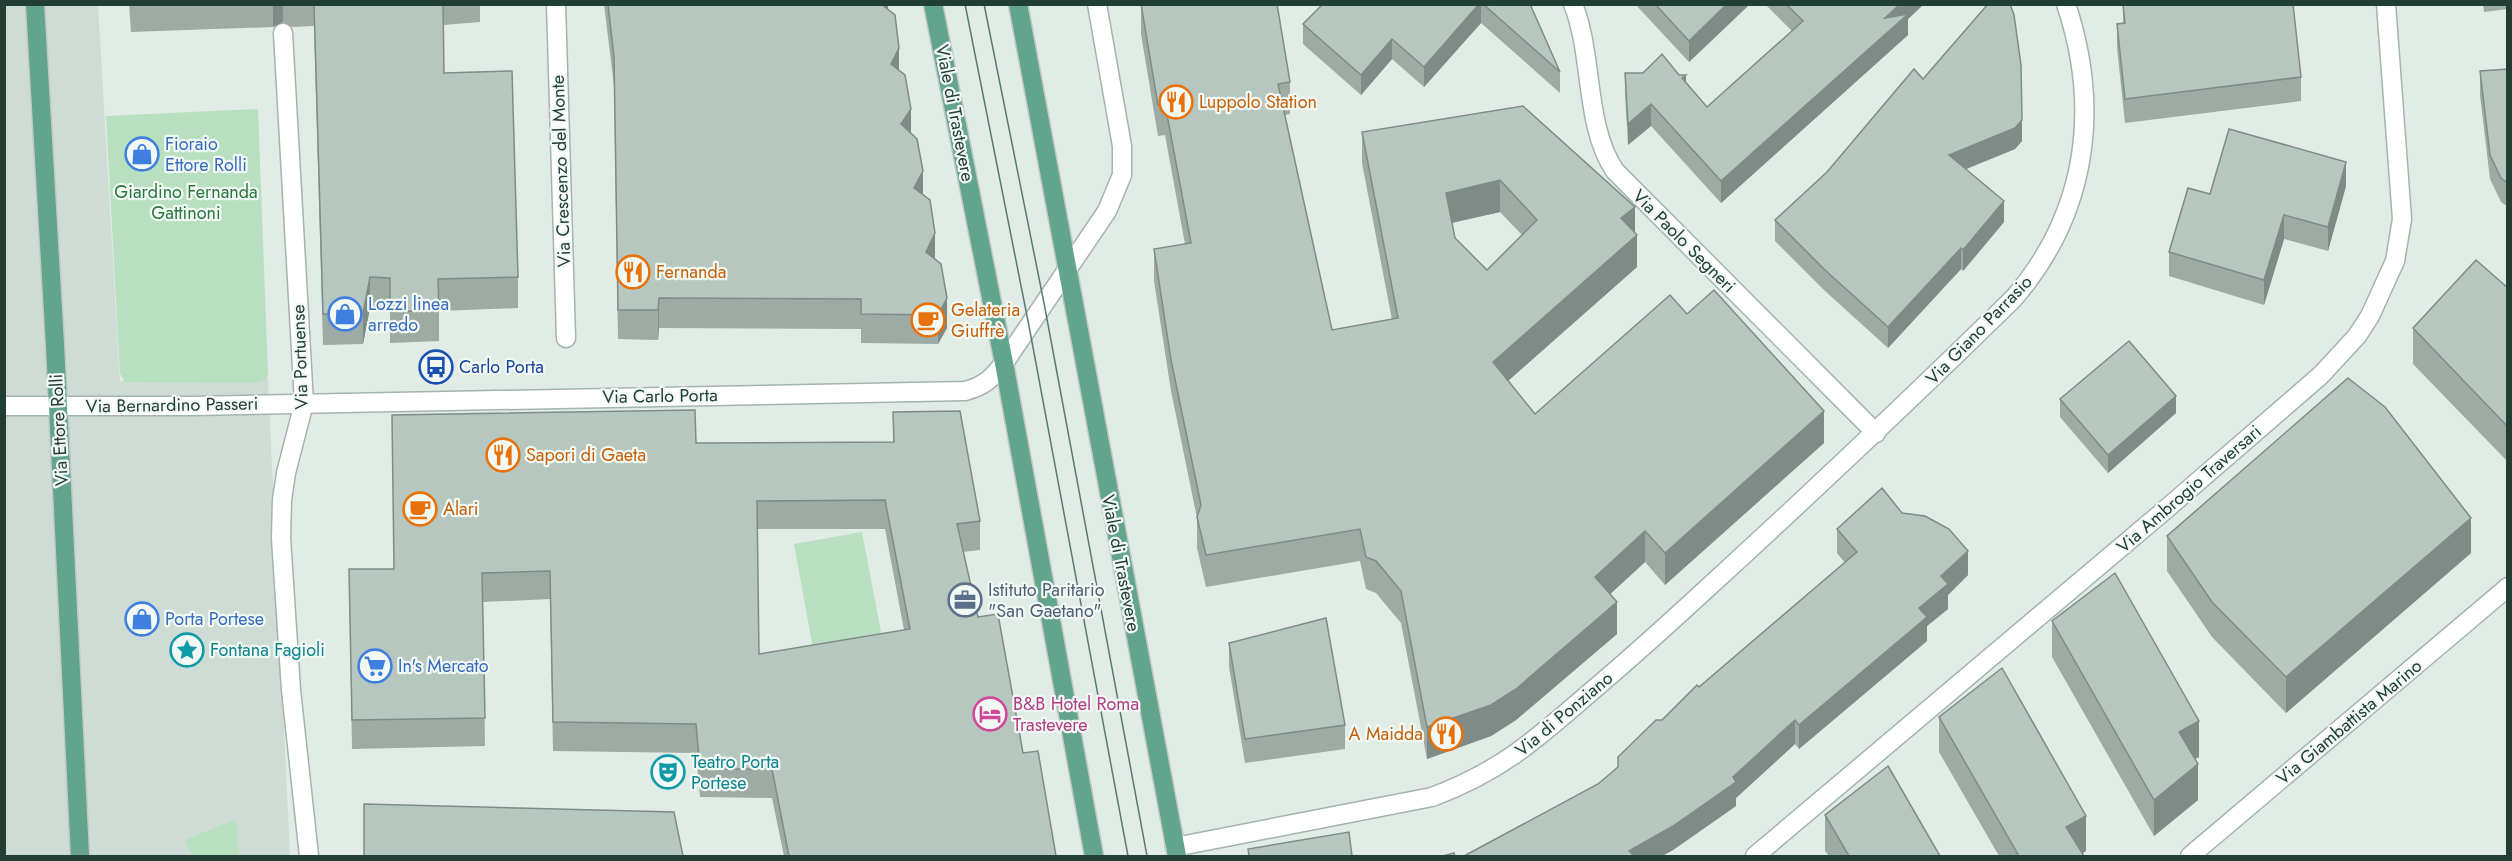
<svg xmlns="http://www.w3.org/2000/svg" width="2512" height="861" font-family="Jost,sans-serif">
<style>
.built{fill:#cfdcd5}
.green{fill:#b8dfc0}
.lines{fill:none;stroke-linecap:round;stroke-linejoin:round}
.minor-casing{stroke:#a3b4ad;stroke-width:21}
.major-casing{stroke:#c1c9c6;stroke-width:21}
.minor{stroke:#fff;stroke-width:18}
.major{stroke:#63a48e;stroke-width:18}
.tram{stroke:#5b7a6f;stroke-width:1.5}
.wall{fill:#9daba4;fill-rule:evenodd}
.shaded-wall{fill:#7f8b86}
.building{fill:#b6c7bf;stroke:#7f8b86;stroke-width:1.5;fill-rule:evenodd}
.labels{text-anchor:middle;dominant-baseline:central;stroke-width:4.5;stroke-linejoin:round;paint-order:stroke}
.food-label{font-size:18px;fill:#c56008;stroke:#f2f9f5;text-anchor:start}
.street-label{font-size:18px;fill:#203e33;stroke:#f2f9f5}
.shop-label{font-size:18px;fill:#366cbe;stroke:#f2f9f5;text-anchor:start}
.park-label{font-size:18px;fill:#287740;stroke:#f2f9f5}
.transit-label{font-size:18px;fill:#164399;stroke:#f2f9f5;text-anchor:start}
.service-label{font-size:18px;fill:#4e5e75;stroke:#f2f9f5;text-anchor:start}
.culture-label{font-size:18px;fill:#0d838f;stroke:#f2f9f5;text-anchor:start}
.hotel-label{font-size:18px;fill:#b23c85;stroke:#f2f9f5;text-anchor:start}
</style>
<rect width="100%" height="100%" fill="#e1ece6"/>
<!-- built -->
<path class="built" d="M5 5H98L120 381 268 378 290 856H5Z"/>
<!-- green -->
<g class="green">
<path d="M258 109 268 375 266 379 256 383 125 382 120 374 106 116Z"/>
<path d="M862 532 885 653 816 665 794 544Z"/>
<path d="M236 819 239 856H192L185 840Z"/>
</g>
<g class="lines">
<defs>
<g id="minor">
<path d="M556 4 566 338"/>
<path d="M1573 4C1594 57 1584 125 1615 171L1876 433"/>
<path d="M283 33 304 403 286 473 282 500 281 538 291 690 309 856"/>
<path d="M4 406H194L965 391C985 386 992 378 1004 363L1107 211 1122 175V146L1097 4"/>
<path d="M1175 847 1432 797C1499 772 1533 742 1586 696 1625 663 1663 629 1701 594 1807 497 1911 399 2014 298 2087 213 2101 109 2066 4"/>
<path d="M1755 856 2165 510 2321 375 2357 336 2370 316 2395 261 2402 219 2386 4"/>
<path d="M2190 856 2508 587"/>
</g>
<g id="major">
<path d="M35 4 55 345 80 856"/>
<path d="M933 4 1004 363 1094 856"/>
<path d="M1018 4 1177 856"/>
</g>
</defs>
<!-- minor casing -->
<use href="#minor" class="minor-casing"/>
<!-- major casing -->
<use href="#major" class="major-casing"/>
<!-- minor -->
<use href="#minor" class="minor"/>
<!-- major -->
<use href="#major" class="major"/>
<!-- tram -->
<g class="tram">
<path d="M965 4 1029 326 1128 856"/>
<path d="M984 4 1044 303 1147 856"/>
</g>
</g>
<!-- wall -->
<g class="wall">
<path d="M129 4H480V22L443 25 444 73 518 277V308L439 311V341L390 343V310L370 308 363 344 323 345 314 26 292 27 283 22 273 27 131 32Z"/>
<path d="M604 4H888V10L911 133 935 259 947 328 938 344 861 343V329L659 328 658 340 618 339 614 86Z"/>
<path d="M1141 4 1290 82V114L1285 115 1332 330 1392 320 1362 163V132L1523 106 1635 233 1637 267 1508 381 1535 414 1687 314 1824 443 1665 585 1645 562 1610 594 1617 634 1516 720 1491 736 1427 759 1401 623 1376 593 1366 589 1360 561 1206 587 1197 548V518L1171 391 1154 281V249L1185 244 1165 135 1158 136 1141 34ZM1500 212 1522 235 1487 270 1455 238 1452 223Z"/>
<path d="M1323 4H1530L1560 72V93L1481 23 1424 87 1392 59 1361 95 1303 44V24Z"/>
<path d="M1635 4H1750L1689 62Z"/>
<path d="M1765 4H1924L1908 19V35L1721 203 1651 126 1628 145 1625 94V73L1686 83 1707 107 1792 31Z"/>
<path d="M2454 4H2479L2454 6Z"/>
<path d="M2483 4H2508V9L2484 12Z"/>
<path d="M2123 5 2301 77V101L2125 123 2117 48V24L2123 23Z"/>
<path d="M2508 69V207L2501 202 2490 179 2480 95V71Z"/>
<path d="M1923 79 2022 141 2015 149 1966 169 2004 222 1963 271 1961 269 1888 348 1825 291 1775 241V220L1827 172Z"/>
<path d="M2346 186 2328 251 2284 239 2264 305 2169 276V252L2210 194Z"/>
<path d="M2508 288V462L2413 364V328Z"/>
<path d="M2060 399 2176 413 2108 473 2060 417Z"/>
<path d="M893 412 980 521V550L963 552 978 617 1056 856H784L772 798 700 797 696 753 553 751 550 599 483 602 485 746 352 749 349 569H393L696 443 893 442ZM757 529H885L904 630 759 654Z"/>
<path d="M1902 513 1968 575 1948 595V609L1927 626V641L1799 749 1795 744 1736 798V806L1673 850 1662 856H1464L1598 784 1618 767 1662 720 1699 687 1845 563 1837 553V529Z"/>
<path d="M2167 536 2471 553 2286 713 2212 637 2167 571Z"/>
<path d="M2052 621 2199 757 2195 759 2198 800 2154 836 2052 657Z"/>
<path d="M1229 643 1345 725V749L1245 763 1229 667Z"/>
<path d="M1939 717 2086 851 2082 854 2084 856H1999L1939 752Z"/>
<path d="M1825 815 1940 856H1829L1825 851Z"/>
</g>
<!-- shaded-wall -->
<g class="shaded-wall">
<path d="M273 4H283V22L273 27Z"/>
<path d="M879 4H888V16Z"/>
<path d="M1479 4H1481V23L1424 87V67Z"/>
<path d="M1727 4H1750L1689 62V41Z"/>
<path d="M1900 4H1924L1908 19V35L1721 203V181L1885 18Z"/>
<path d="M1392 39V59L1361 95V75Z"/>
<path d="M899 48V77L891 64Z"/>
<path d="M1686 75V96L1682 78Z"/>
<path d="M1651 104V126L1628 145V124Z"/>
<path d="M911 109V139L901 124Z"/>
<path d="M2022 120V141L2015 149 1949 176V155Z"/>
<path d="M2346 162V186L2328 251V227Z"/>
<path d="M923 171V201L914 188Z"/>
<path d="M1500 180V212L1446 224V193Z"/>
<path d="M2004 201V222L1963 271V250Z"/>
<path d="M1635 207V237L1637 235V267L1493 394V362L1621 218Z"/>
<path d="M2284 215V239L2264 305V280Z"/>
<path d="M935 233V262L926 252Z"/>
<path d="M1961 248V269L1888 348V327Z"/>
<path d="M370 277V308L363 344V313Z"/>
<path d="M659 298V328L658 340V310Z"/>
<path d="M947 298V328L938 344V315Z"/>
<path d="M2176 396V413L2108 473V455Z"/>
<path d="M1824 411V443L1665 585V553Z"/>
<path d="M2471 518V553L2286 713V677Z"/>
<path d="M1645 531V562L1595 608V577Z"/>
<path d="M1968 551V575L1948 595V609L1927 626V641L1799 749V725L1919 608 1941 576Z"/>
<path d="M1617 602V634L1516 720 1491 736 1427 759V727Z"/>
<path d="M1795 720V744L1736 798V806L1673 850 1662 856H1629V851L1733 777Z"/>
<path d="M2199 721V757L2179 767V732Z"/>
<path d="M2198 764V800L2154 836V800Z"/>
<path d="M2086 816V851L2077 856 2066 827Z"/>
</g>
<!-- building -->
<g class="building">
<path d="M314 4H443L444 73 512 71 518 277 438 279 439 310 390 312V278L370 277 363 313 323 314Z"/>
<path d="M608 4H881L895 15 899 48 891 64 905 75 911 109 901 124 917 139 923 171 914 188 930 200 935 233 926 252 941 264 947 298 938 315 861 314V299L659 298 658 310H618L614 57Z"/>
<path d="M1141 4H1277L1290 82 1278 84 1332 330 1398 318 1362 132 1523 106 1635 207 1621 218 1637 235 1493 362 1535 414 1670 295 1687 314 1714 290 1824 411 1665 553 1645 531 1595 577 1617 602 1516 689 1491 705 1427 727 1401 591 1376 561 1366 557 1360 529 1206 555 1197 517 1201 505 1171 360 1154 249 1191 243 1165 104 1158 105ZM1500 180 1537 220 1487 270 1455 238 1446 193Z"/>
<path d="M1323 4H1479L1424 67 1392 39 1361 75 1303 24Z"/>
<path d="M1483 4H1530L1560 72Z"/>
<path d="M1655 4H1727L1689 41Z"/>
<path d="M1786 4H1900L1885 18 1908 14 1721 181 1651 104 1628 124 1625 73H1643L1662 54 1679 75H1686L1682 78 1707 107 1803 21Z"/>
<path d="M1988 4H2010L2014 15 2021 65 2022 120 2015 128 1949 155 2004 201 1963 250 1961 248 1888 327 1825 270 1775 220 1827 172 1914 69 1923 79Z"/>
<path d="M2130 4H2293L2301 77 2125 99 2117 24 2125 23 2123 5Z"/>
<path d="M2508 69V183L2501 178 2490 155 2480 71Z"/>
<path d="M2229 129 2346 162 2328 227 2284 215 2264 280 2169 252 2188 188 2210 194Z"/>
<path d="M2476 260 2508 288V427L2413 328Z"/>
<path d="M2129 341 2176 396 2108 455 2060 399Z"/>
<path d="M2348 378 2385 407 2471 518 2286 677 2212 602 2167 536Z"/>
<path d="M695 410 696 443 894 442 893 412 960 411 980 521 957 524 978 617 998 614 1023 753 1038 751 1056 856H789L772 769H700L696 724 553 722 550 571 482 573 485 718 352 720 349 569H394L392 415ZM885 500 910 629 759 654 757 501Z"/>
<path d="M1882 488 1902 513 1925 516 1949 529 1968 551 1941 576 1948 584 1919 608 1927 617 1799 725 1795 720 1733 777 1736 782 1673 826 1629 851 1634 856H1464L1598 784 1618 767V757L1656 720H1662L1697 685 1699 687 1857 552 1837 529Z"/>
<path d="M2115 573 2199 721 2179 732 2198 764 2154 800 2052 621Z"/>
<path d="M1326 618 1345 725 1245 739 1229 643Z"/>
<path d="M2002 668 2086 816 2066 827 2084 856H2019L1939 717Z"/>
<path d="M1888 766 1940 856H1849L1825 815Z"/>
<path d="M364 804 674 812 683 856H364Z"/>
<path d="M1349 832 1352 856H1249L1248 849Z"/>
<path d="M1454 853 1455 856H1443Z"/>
</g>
<!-- icons -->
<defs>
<symbol id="restaurant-ring" viewBox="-11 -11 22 22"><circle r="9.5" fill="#f2f9f5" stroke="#e8710a" stroke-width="1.5"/><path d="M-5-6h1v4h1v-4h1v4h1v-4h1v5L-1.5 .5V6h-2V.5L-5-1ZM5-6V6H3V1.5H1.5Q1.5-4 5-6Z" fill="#e8710a"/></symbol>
<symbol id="shop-ring" viewBox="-11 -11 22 22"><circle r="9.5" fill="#f2f9f5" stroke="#3f7fe0" stroke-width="1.5"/><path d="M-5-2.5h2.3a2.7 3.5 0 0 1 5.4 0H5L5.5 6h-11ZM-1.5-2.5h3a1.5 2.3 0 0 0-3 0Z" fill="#3f7fe0"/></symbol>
<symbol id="cafe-ring" viewBox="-11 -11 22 22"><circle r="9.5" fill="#f2f9f5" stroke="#e8710a" stroke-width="1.5"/><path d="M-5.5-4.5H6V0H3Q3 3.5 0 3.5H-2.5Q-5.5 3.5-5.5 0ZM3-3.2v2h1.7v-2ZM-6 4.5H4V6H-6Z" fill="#e8710a"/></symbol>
<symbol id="bus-ring" viewBox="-11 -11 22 22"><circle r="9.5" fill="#f2f9f5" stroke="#1a4fb4" stroke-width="1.5"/><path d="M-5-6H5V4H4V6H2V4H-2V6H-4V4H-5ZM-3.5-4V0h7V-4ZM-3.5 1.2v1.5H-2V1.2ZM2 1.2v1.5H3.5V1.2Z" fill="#1a4fb4"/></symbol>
<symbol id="office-ring" viewBox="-11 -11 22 22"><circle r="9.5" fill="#f2f9f5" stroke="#5c6f8a" stroke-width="1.5"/><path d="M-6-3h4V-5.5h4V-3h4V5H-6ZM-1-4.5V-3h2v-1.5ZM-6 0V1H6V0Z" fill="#5c6f8a"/></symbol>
<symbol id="sight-ring" viewBox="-11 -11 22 22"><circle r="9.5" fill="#f2f9f5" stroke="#0f9aa8" stroke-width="1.5"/><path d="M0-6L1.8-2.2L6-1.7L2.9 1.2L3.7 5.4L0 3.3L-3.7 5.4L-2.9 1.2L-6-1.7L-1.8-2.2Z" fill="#0f9aa8"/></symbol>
<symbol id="supermarket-ring" viewBox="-11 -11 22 22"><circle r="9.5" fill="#f2f9f5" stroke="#3f7fe0" stroke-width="1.5"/><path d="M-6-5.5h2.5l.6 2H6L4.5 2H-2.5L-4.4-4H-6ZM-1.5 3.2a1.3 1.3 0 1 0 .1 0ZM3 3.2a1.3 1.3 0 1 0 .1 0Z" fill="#3f7fe0"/></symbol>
<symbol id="hotel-ring" viewBox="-11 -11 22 22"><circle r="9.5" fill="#f2f9f5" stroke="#d1479c" stroke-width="1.5"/><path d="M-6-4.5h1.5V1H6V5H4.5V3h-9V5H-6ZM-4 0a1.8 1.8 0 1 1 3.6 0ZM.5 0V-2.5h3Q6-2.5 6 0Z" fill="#d1479c"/></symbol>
<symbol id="theatre-ring" viewBox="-11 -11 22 22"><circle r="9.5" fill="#f2f9f5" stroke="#0f9aa8" stroke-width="1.5"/><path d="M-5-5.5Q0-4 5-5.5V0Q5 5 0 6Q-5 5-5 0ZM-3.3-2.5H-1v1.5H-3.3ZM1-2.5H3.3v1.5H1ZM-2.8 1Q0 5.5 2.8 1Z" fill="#0f9aa8"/></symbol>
</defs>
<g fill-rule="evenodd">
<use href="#restaurant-ring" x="1157" y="83" width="38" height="38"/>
<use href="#shop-ring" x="123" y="135" width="38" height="38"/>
<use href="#restaurant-ring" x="614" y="253" width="38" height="38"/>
<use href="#shop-ring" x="326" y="295" width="38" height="38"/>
<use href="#cafe-ring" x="909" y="301" width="38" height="38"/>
<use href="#bus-ring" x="417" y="348" width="38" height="38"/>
<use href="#restaurant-ring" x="484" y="436" width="38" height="38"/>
<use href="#cafe-ring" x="401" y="490" width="38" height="38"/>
<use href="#office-ring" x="946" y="581" width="38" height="38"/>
<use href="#shop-ring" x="123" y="600" width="38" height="38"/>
<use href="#sight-ring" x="168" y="631" width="38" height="38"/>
<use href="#supermarket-ring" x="356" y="647" width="38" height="38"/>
<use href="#hotel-ring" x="971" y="695" width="38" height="38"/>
<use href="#restaurant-ring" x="1427" y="715" width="38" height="38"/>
<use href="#theatre-ring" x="649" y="753" width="38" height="38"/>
</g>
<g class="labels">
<!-- food labels -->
<g class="food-label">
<text x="1199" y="102">Luppolo Station</text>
<text x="656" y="272">Fernanda</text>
<text x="951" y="310">Gelateria<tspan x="951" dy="21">Giuffrè</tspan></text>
<text x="526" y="455">Sapori di Gaeta</text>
<text x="443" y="509">Alari</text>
<text x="1423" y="734" text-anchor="end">A Maidda</text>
</g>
<!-- street labels -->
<g class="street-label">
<text transform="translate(955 113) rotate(79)">Viale di Trastevere</text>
<text transform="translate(561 171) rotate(-92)">Via Crescenzo del Monte</text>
<text transform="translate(1684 241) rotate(45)">Via Paolo Segneri</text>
<text transform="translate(1979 330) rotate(-46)">Via Giano Parrasio</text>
<text transform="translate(300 357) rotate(-92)">Via Portuense</text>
<text transform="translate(660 396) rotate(-1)">Via Carlo Porta</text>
<text transform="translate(172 405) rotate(-1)">Via Bernardino Passeri</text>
<text transform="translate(59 430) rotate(-93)">Via Ettore Rolli</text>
<text transform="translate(2189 489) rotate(-41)">Via Ambrogio Traversari</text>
<text transform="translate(1121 563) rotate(79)">Viale di Trastevere</text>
<text transform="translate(1564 714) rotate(-40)">Via di Ponziano</text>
<text transform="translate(2349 722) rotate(-40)">Via Giambattista Marino</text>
</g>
<!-- shop labels -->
<g class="shop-label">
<text x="165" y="144">Fioraio<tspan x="165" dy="21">Ettore Rolli</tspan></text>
<text x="368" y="304">Lozzi linea<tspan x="368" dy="21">arredo</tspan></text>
<text x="165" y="619">Porta Portese</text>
<text x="398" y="666">In's Mercato</text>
</g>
<!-- park labels -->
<g class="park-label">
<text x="186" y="192">Giardino Fernanda<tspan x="186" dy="21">Gattinoni</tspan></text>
</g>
<!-- transit labels -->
<g class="transit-label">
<text x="459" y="367">Carlo Porta</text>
</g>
<!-- service labels -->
<g class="service-label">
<text x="988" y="590">Istituto Paritario<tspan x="988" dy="21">"San Gaetano"</tspan></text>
</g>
<!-- culture labels -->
<g class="culture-label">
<text x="210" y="650">Fontana Fagioli</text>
<text x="691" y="762">Teatro Porta<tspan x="691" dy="21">Portese</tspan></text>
</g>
<!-- hotel labels -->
<g class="hotel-label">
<text x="1013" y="704">B&amp;B Hotel Roma<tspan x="1013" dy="21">Trastevere</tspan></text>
</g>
</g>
<!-- border -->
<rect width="2512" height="861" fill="none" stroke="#203e33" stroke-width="12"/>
</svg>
